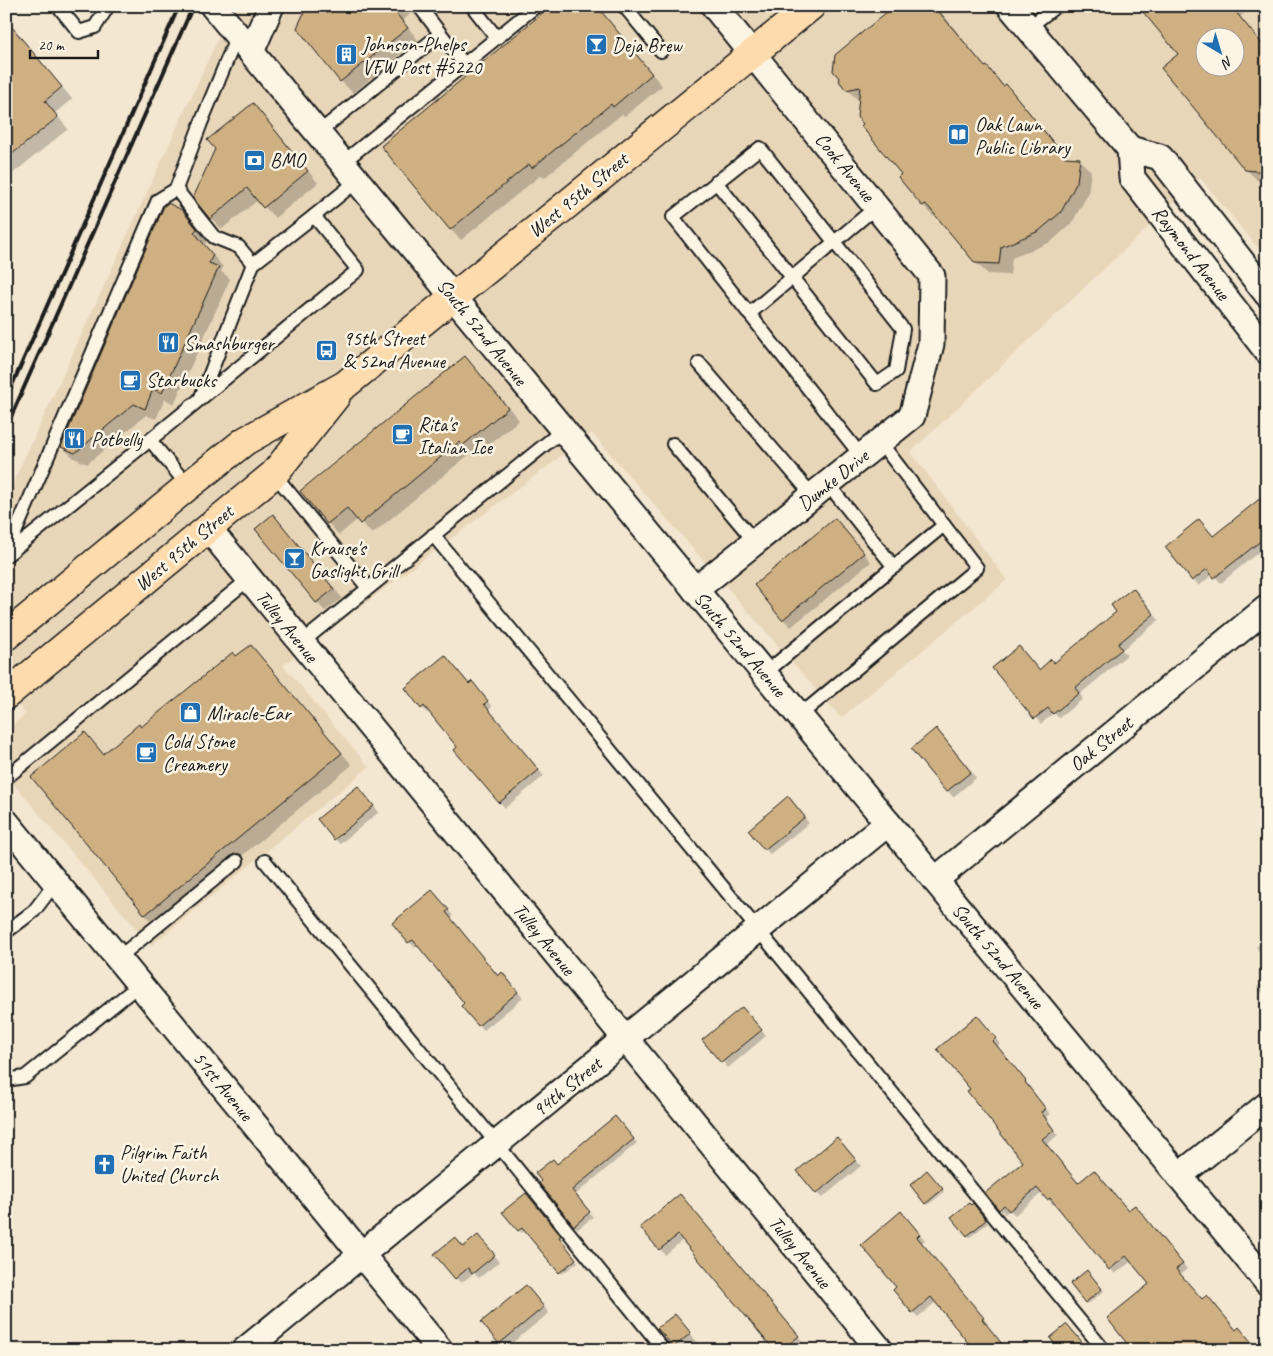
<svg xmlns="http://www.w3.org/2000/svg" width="1273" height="1356" font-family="Caveat,sans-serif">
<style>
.built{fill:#e8d6b9;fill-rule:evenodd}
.shadow{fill:#0003;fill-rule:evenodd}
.building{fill:#cfb082;stroke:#1c1c1c;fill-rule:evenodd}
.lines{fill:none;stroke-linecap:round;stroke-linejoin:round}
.service-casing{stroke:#1c1c1c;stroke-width:16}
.minor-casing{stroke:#1c1c1c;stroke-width:29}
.primary-casing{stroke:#1c1c1c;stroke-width:31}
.service{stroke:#fcf5e5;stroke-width:12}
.minor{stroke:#fcf5e5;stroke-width:25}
.primary{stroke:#fedbac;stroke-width:28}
.rail{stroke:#1c1c1c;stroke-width:4}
.labels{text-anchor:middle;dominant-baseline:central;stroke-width:5;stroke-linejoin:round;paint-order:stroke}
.poi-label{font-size:20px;fill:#1c1c1c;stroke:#fcf5e5;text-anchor:start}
.street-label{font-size:20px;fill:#1c1c1c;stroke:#fcf5e5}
</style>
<rect width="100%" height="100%" fill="#f3e7d1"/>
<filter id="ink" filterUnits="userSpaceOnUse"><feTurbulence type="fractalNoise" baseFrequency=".02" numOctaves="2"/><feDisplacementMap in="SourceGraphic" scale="10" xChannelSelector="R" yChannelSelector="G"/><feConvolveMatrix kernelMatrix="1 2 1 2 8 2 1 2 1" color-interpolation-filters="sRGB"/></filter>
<g filter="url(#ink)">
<!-- built -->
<path class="built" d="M233 6H1267V259L1200 178 911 452 1007 580 841 718 592 433 283 665 369 767 151 946 6 775V731L26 714 6 691V498ZM1206 38H1236V68H1206Z"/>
<!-- shadow -->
<g class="shadow">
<path d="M308 6H404L410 14 403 21 418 40 353 93 341 81 298 28Z"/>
<path d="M552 6H597L662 86 625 116 622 114 544 178 541 175 461 240 451 230 382 146Z"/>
<path d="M896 6H936L986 68H987L1005 87V86L1017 97 1067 158 1079 160 1091 171 1088 194 1072 223 1051 242 1012 258 1010 275 988 274 976 263 937 215 934 217 923 205 903 174 864 124 860 102 847 89Z"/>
<path d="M1140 6H1253L1240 17 1267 49V182L1258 181 1246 169 1179 55ZM1206 38H1236V68H1206Z"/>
<path d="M6 19 72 99 55 113 68 129 6 179Z"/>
<path d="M253 105 264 116 318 183 275 218 258 200 222 229 211 218Z"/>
<path d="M181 211 193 223 208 241 204 244 223 267 221 271 230 279 174 404 165 399 156 419 146 415 87 464 74 458 62 447Z"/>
<path d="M465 358 476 369 519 420 474 457 471 453 372 534 358 519 339 535 328 523Z"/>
<path d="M1267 493V545L1221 583 1213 574 1199 586 1167 547 1213 537Z"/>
<path d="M835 520 844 528 871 562 791 627 783 619Z"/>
<path d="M281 524 342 598 325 611 317 603 256 529Z"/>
<path d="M1138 595 1159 620 1122 650 1127 655 1080 694 1083 699 1059 718 1054 713 1041 724 994 668 1039 671 1055 665Z"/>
<path d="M251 646 262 658 352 765 157 926 145 915 85 734 104 754 141 729Z"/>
<path d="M469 685 477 688 492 707 488 710 544 776 505 808 455 750 459 747 430 711 427 713 406 689Z"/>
<path d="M942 735 976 778 953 797 913 749Z"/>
<path d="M363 793 379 812 340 844 335 839Z"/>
<path d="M793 803 809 823 770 854 765 849Z"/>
<path d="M437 897 453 916 451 918 498 977 507 979 523 998 484 1030 479 1025 466 1003 419 945 415 948 394 923Z"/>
<path d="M1267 938V960L1256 947Z"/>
<path d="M1267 979V998L1257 987Z"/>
<path d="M748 1014 766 1036 728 1068 704 1040Z"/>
<path d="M982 1022 1000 1044 997 1047 1030 1087 1029 1088 1050 1114 1046 1118 1058 1135 1046 1145 1079 1184 1128 1212 1140 1211 1187 1269 1180 1275 1202 1301 1257 1350 1151 1284 1132 1261 1115 1274 1055 1203 1053 1205 1042 1193 1015 1215 1010 1210 1005 1214 1000 1209 1025 1162 971 1089Z"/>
<path d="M619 1121 637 1143 575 1195 593 1217 578 1229 574 1225 557 1165Z"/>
<path d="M843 1144 861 1166 822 1198 817 1193Z"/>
<path d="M1267 1170V1186L1259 1176Z"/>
<path d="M930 1174 944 1192 928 1205 926 1203Z"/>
<path d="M680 1196 782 1316 803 1342 801 1344 806 1350H775L684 1239 665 1255 642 1227Z"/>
<path d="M528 1197 562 1239 560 1240 578 1262 562 1274 525 1230 522 1233 504 1212Z"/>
<path d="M975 1207 988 1223 970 1237 968 1235Z"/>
<path d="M907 1218 925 1240 921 1243 988 1324 986 1326 1006 1350H972L970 1347 972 1346 936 1302 918 1317 913 1312 898 1287Z"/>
<path d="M483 1242 499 1262 479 1278 474 1273 461 1283 456 1278 464 1249Z"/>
<path d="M1089 1273 1104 1291 1088 1304 1086 1302Z"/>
<path d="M532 1292 549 1313 505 1349 482 1323Z"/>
<path d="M677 1318 704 1350H680L678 1348 677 1349 674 1347Z"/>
<path d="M1069 1328 1087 1350H1061Z"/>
</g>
<!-- building -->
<g class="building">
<path d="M307 6H390L408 28 340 82 297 28Z"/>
<path d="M551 6H597L652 74 613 107 611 104 532 168 529 164 450 230 381 146Z"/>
<path d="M894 6H934L985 67 987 66 1003 86 1006 84 1065 157 1080 158 1077 182 1061 212 1039 231 1001 247 999 264 975 263 926 204 922 206 898 177 901 174 861 126 863 124 857 117 860 87 846 90 839 81 840 79 833 71 835 55Z"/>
<path d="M1138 6H1231L1267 50V172L1245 170 1161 68 1178 54ZM1206 38H1236V68H1206Z"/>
<path d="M6 20 62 87 45 101 58 117 6 159Z"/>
<path d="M253 103 308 171 263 208 247 188 210 219 193 198 215 149 207 140Z"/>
<path d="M168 203 182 210 197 229 194 232 213 255 209 263 219 267 162 393 153 389 145 409 134 404 75 453 61 447 164 206Z"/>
<path d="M465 356 508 408 462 446 459 442 360 524 347 508 327 524 300 491Z"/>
<path d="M1267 493V536L1214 578 1207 569 1192 581 1165 547 1199 519 1213 536Z"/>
<path d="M273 514 334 589 316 603 255 529Z"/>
<path d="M835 518 864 553 782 620 754 585Z"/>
<path d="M1133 588 1154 614 1118 644 1122 649 1075 688 1079 693 1053 714 1048 708 1034 719 992 668 1019 646 1039 670 1051 659 1054 663 1116 612 1111 605Z"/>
<path d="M251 645 342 753 145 915 31 777 85 732 103 754 139 724 141 727 233 652 236 656Z"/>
<path d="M445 655 469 684 472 681 488 701 484 704 539 770 499 803 454 750 457 747 424 706 421 709 405 688Z"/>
<path d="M936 728 971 772 946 792 911 749Z"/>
<path d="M358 786 374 806 334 840 317 819Z"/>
<path d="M788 796 805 817 764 850 748 830Z"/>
<path d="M432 890 449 910 446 912 498 976 502 972 518 992 478 1026 461 1006 464 1003 413 940 408 943 392 923Z"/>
<path d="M742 1007 762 1030 721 1063 702 1040Z"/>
<path d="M977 1015 996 1038 993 1041 1026 1081 1025 1082 1046 1109 1041 1112 1054 1130 1042 1139 1078 1183 1094 1170 1128 1210 1135 1205 1183 1264 1176 1269 1202 1299 1207 1295 1236 1330 1239 1327 1258 1350H1132L1107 1318 1149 1284 1126 1256 1109 1270 1050 1198 1047 1200 1037 1188 1009 1211 1004 1205 999 1210 985 1193 1023 1162 967 1091 970 1089 937 1049Z"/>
<path d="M615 1116 634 1139 572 1190 590 1212 574 1226 539 1183 541 1181 535 1173 553 1159 557 1164Z"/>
<path d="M837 1137 856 1160 816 1194 797 1171Z"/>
<path d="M927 1170 943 1189 925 1204 910 1185Z"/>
<path d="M526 1193 561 1236 559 1237 576 1259 559 1273 522 1228 518 1231 502 1212Z"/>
<path d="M680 1194 799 1336 782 1350H774L678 1235 659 1250 640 1227Z"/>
<path d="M969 1203 971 1205 973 1203 986 1220 967 1236 951 1217Z"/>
<path d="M901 1211 920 1234 917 1237 984 1318 982 1319 1007 1350H974L931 1297 912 1313 893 1290 896 1287 861 1245Z"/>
<path d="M478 1235 495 1255 472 1274 468 1268 455 1279 434 1254 455 1237 463 1247Z"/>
<path d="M1087 1270 1102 1289 1085 1303 1070 1284Z"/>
<path d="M526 1285 544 1307 499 1344 481 1322Z"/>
<path d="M675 1314 691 1333 674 1347 657 1328Z"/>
<path d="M1067 1324 1082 1342 1073 1350H1059L1050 1338Z"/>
</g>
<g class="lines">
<defs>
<g id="service">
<path d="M58 6 79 32 95 27 108 6"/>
<path d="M419 6 464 64"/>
<path d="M472 6 497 38"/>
<path d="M624 6 661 51"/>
<path d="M1028 28 1056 6"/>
<path d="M237 36 201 123 176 189 214 237 239 247 253 264"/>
<path d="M318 133 440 34"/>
<path d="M342 163 536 6"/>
<path d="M716 182 877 384 896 371 903 329 760 148 673 217 862 457"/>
<path d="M749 314 876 207"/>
<path d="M699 363 813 496"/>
<path d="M201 397 253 264 314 216"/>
<path d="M673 444 755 542"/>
<path d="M274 474 368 588"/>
<path d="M828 484 894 567"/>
<path d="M188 486 150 440 358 270 314 216 357 181"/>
<path d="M433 535 1104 1350"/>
<path d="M6 554 158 200 176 189"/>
<path d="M7 555 150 440"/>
<path d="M301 643 563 430"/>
<path d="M764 674 944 525"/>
<path d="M799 716 977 568 880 442"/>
<path d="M6 778 249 579"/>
<path d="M265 861 497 1144 664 1350"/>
<path d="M6 932 34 911 56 882"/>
<path d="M118 958 237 861"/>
<path d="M6 1080 25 1077 140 984"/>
</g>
<g id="minor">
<path d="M213 6 1267 1282"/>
<path d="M1010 6 1130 149 1132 178 1267 351"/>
<path d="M251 52 271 6"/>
<path d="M1130 149 1160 157 1267 294"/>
<path d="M208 528 880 1350"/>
<path d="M695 590 912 416 931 344 932 276 714 6"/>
<path d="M6 822 440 1350"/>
<path d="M935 880 1267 608"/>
<path d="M1179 1176 1267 1105"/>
<path d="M245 1350 888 823"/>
</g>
<g id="primary">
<path d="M6 636 188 486 245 441 345 385 811 6"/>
<path d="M6 695 274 474 336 396"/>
</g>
</defs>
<!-- service casing -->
<use href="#service" class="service-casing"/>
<!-- minor casing -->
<use href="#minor" class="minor-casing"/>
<!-- primary casing -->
<use href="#primary" class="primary-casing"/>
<!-- service -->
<use href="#service" class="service"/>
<!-- minor -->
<use href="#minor" class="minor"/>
<!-- primary -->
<use href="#primary" class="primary"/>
<!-- rail -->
<g class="rail">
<path d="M6 399 179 6"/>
<path d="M6 428 193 6"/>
</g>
</g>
</g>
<!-- icons -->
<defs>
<symbol id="bar-square" viewBox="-11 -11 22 22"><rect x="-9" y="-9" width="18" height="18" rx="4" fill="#1f6fb2" stroke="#fcf5e5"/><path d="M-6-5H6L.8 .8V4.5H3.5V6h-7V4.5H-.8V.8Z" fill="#fff"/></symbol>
<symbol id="building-square" viewBox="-11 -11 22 22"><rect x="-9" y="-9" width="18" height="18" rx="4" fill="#1f6fb2" stroke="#fcf5e5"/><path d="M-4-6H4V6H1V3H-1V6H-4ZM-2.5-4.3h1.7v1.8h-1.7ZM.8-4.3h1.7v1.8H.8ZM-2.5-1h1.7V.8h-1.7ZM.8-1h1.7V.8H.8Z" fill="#fff"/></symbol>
<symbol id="library-square" viewBox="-11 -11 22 22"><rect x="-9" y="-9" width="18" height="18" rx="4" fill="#1f6fb2" stroke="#fcf5e5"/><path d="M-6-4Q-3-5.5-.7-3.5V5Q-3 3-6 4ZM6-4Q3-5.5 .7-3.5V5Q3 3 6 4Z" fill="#fff"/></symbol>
<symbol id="bank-square" viewBox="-11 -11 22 22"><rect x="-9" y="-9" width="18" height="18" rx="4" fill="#1f6fb2" stroke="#fcf5e5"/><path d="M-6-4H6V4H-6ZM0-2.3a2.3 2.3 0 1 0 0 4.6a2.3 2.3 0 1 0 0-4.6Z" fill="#fff"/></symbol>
<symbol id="restaurant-square" viewBox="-11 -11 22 22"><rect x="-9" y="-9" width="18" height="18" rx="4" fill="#1f6fb2" stroke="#fcf5e5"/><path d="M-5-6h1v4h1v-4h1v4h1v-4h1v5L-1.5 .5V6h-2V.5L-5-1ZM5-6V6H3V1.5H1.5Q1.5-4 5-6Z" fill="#fff"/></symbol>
<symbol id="bus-square" viewBox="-11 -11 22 22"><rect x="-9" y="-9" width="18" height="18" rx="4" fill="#1f6fb2" stroke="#fcf5e5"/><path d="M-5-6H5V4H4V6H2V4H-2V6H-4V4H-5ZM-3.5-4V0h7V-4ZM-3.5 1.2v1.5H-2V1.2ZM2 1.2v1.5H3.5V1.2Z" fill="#fff"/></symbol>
<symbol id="cafe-square" viewBox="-11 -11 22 22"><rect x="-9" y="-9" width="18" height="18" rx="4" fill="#1f6fb2" stroke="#fcf5e5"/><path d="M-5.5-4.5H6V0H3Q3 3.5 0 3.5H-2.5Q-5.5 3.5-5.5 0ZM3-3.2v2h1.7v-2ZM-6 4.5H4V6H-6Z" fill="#fff"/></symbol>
<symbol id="shop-square" viewBox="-11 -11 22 22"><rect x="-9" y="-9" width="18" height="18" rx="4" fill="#1f6fb2" stroke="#fcf5e5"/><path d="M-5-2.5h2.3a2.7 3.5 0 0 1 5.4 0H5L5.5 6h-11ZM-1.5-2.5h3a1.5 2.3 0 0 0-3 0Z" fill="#fff"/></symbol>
<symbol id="church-square" viewBox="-11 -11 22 22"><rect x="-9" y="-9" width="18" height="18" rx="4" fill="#1f6fb2" stroke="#fcf5e5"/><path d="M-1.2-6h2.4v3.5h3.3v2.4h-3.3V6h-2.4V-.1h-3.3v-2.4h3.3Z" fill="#fff"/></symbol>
</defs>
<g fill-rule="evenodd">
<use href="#bar-square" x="584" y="32" width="25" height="25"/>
<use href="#building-square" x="334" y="42" width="25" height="25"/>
<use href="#library-square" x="946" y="122" width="25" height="25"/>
<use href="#bank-square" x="242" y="148" width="25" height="25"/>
<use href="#restaurant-square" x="156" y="330" width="25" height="25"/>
<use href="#bus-square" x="314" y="338" width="25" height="25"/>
<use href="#cafe-square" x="118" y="368" width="25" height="25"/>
<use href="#cafe-square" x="390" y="422" width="25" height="25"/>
<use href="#restaurant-square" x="62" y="426" width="25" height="25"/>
<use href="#bar-square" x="282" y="546" width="25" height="25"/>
<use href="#shop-square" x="178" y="700" width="25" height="25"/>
<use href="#cafe-square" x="134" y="740" width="25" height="25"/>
<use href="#church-square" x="92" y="1152" width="25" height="25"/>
</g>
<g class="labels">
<!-- poi labels -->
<g class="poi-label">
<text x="362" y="44">Johnson-Phelps<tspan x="362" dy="23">VFW Post #5220</tspan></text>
<text x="612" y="45">Deja Brew</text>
<text x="975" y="124">Oak Lawn<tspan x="975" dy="23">Public Library</tspan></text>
<text x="270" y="160">BMO</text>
<text x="343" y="338">95th Street<tspan x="343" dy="23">&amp; 52nd Avenue</tspan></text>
<text x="184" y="343">Smashburger</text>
<text x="146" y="380">Starbucks</text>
<text x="418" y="424">Rita's<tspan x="418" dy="23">Italian Ice</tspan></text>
<text x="91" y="439">Potbelly</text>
<text x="310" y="548">Krause's<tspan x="310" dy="23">Gaslight Grill</tspan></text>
<text x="207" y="713">Miracle-Ear</text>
<text x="163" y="741">Cold Stone<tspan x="163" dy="23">Creamery</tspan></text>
<text x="120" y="1152">Pilgrim Faith<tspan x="120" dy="23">United Church</tspan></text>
</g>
<!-- street labels -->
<g class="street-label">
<text transform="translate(845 167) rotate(51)">Cook Avenue</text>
<text transform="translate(578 195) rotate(-39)">West 95th Street</text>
<text transform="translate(1191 253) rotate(52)">Raymond Avenue</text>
<text transform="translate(482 332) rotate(51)">South 52nd Avenue</text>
<text transform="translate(833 480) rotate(-39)">Dumke Drive</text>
<text transform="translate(184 548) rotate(-40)">West 95th Street</text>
<text transform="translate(287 626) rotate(51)">Tulley Avenue</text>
<text transform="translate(740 644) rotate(50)">South 52nd Avenue</text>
<text transform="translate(1101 744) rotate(-39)">Oak Street</text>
<text transform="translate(544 939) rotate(51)">Tulley Avenue</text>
<text transform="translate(998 956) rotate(50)">South 52nd Avenue</text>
<text transform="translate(223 1086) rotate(51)">51st Avenue</text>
<text transform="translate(567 1087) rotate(-39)">94th Street</text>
<text transform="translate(800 1252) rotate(51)">Tulley Avenue</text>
</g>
</g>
<!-- margin -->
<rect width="1273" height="1356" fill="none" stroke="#fcf5e5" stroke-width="25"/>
<rect x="12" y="12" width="1248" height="1331" fill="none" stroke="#1c1c1c" stroke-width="2" filter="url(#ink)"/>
<!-- north arrow -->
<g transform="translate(1220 52) rotate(142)"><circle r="24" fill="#fcf5e5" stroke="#a29e95"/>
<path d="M0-4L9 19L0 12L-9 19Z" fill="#1f6fb2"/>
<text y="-8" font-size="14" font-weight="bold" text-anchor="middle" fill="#1c1c1c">N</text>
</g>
<!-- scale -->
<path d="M30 50v8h68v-8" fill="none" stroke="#1c1c1c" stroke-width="2.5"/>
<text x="38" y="50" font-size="15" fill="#1c1c1c" stroke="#fcf5e5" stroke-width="4" paint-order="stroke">20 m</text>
</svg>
